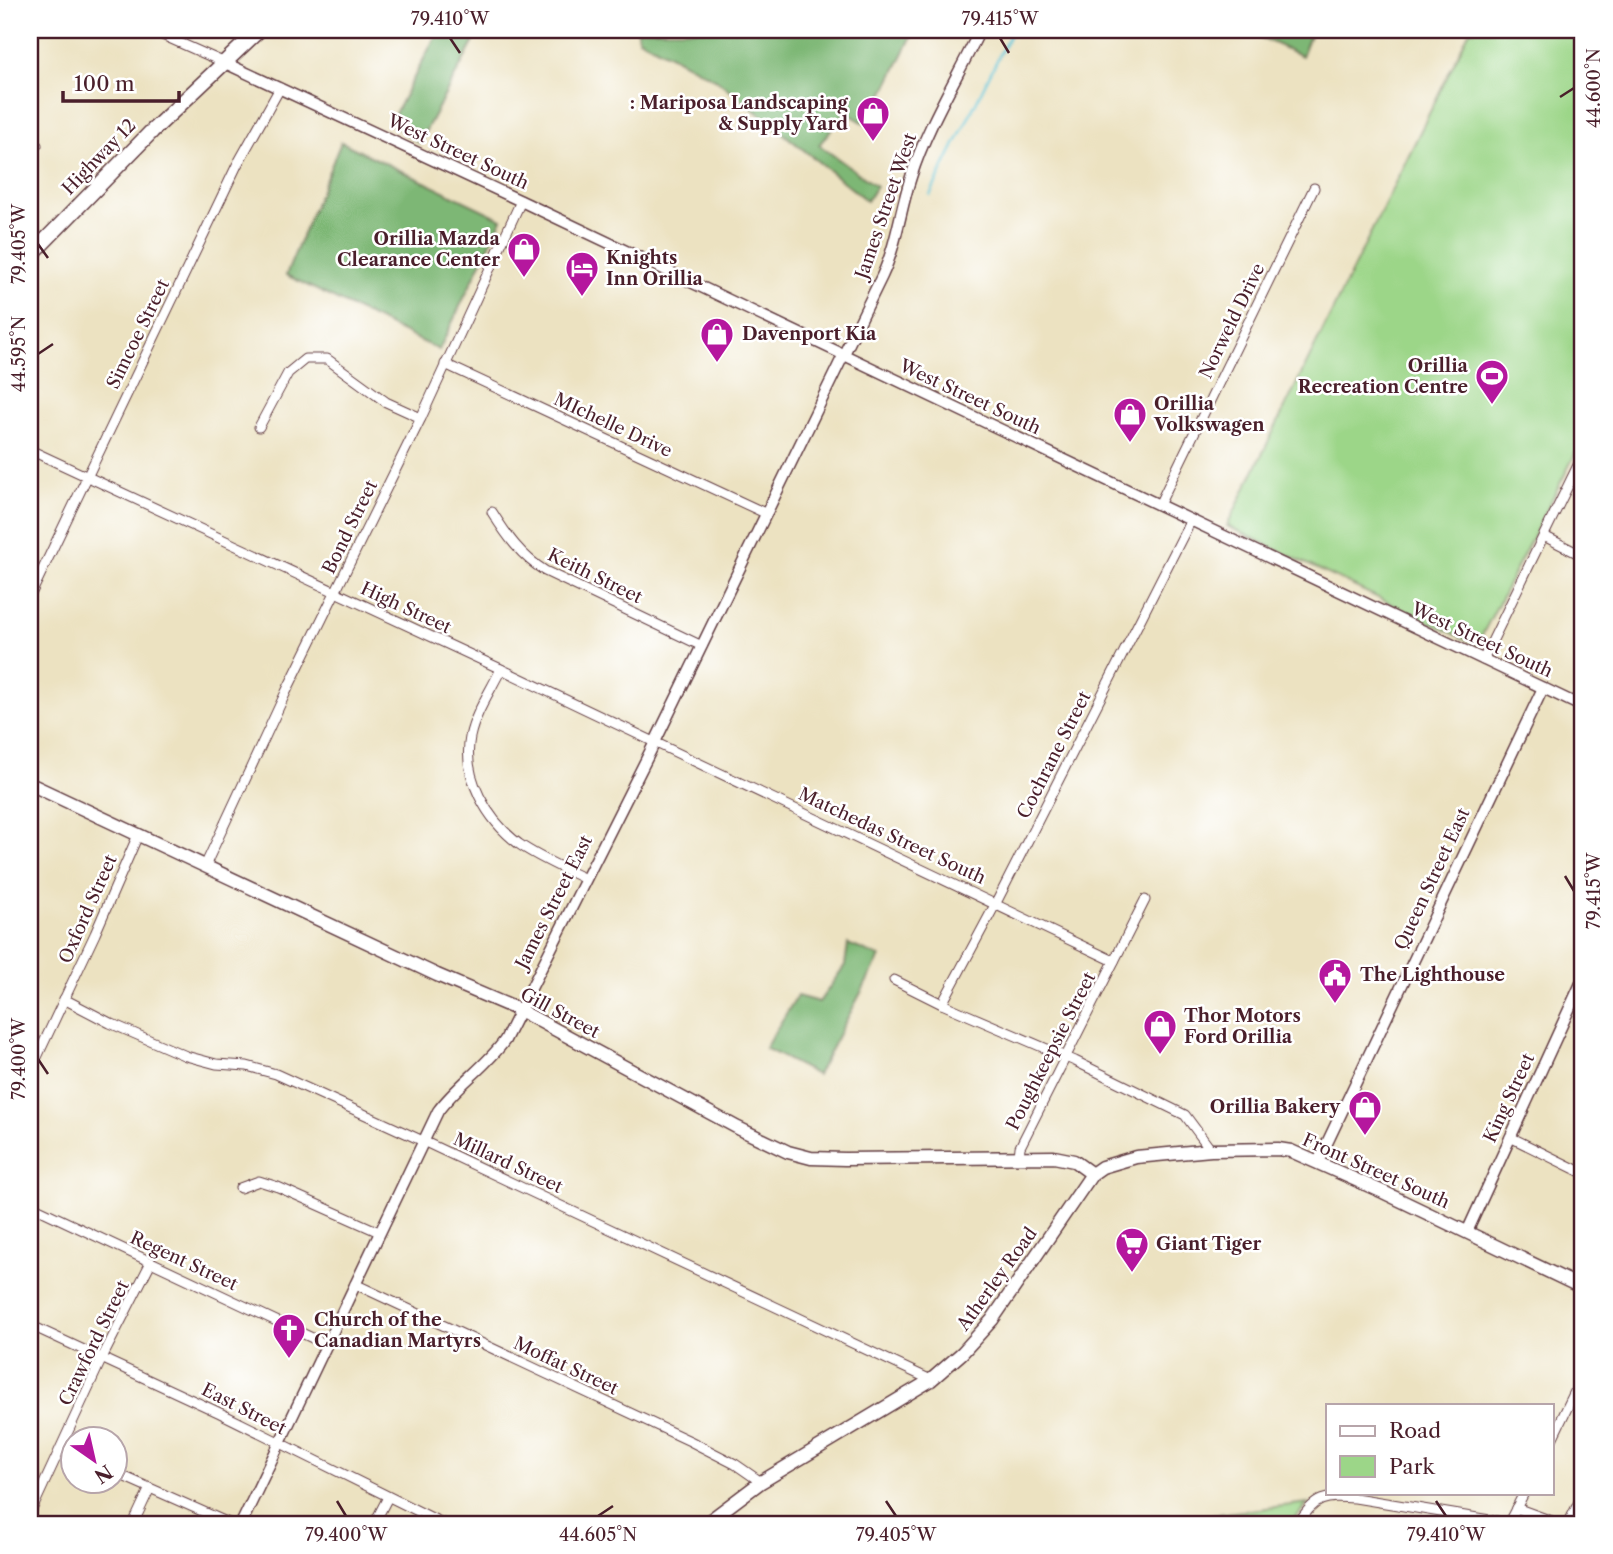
<svg xmlns="http://www.w3.org/2000/svg" width="1613" height="1554" font-family="'Libre Caslon Text',serif">
<style>
.green{fill:#9cd688;stroke:#737a5a;stroke-width:2}
.forest{fill:#7db774;stroke:#646b50;stroke-width:2}
.lines{fill:none;stroke-linecap:round;stroke-linejoin:round}
.stream{stroke:#5ac3d6;stroke-width:2.5}
.minor-casing{stroke:#623c42;stroke-width:11}
.tertiary-casing{stroke:#623c42;stroke-width:13}
.secondary-casing{stroke:#623c42;stroke-width:15}
.trunk-casing{stroke:#623c42;stroke-width:17}
.minor{stroke:#fff;stroke-width:9}
.tertiary{stroke:#fff;stroke-width:10}
.secondary{stroke:#fff;stroke-width:12}
.trunk{stroke:#fff;stroke-width:14}
.ticks{fill:none;stroke:#4a1f2b;stroke-width:2.5}
.labels{text-anchor:middle;dominant-baseline:central;stroke-width:5;stroke-linejoin:round;paint-order:stroke}
.poi-label{font-size:18px;font-weight:bold;fill:#4a1f2b;stroke:#fff;text-anchor:start}
.street-label{font-size:18px;fill:#4a1f2b;stroke:#fff}
.neatline{fill:none;stroke:#4a1f2b;stroke-width:2.5}
.ticks-label{font-size:18px;text-anchor:middle;fill:#4a1f2b}
</style>
<rect width="100%" height="100%" fill="#fff"/>
<filter id="ink" filterUnits="userSpaceOnUse"><feTurbulence type="fractalNoise" baseFrequency=".0143" numOctaves="2"/><feDisplacementMap in="SourceGraphic" scale="14" xChannelSelector="R" yChannelSelector="G"/><feConvolveMatrix kernelMatrix="1 2 1 2 8 2 1 2 1" color-interpolation-filters="sRGB"/></filter>
<filter id="wash" filterUnits="userSpaceOnUse"><feTurbulence type="fractalNoise" baseFrequency=".00686" numOctaves="4" result="noise"/><feDisplacementMap in="SourceGraphic" scale="28" xChannelSelector="R" yChannelSelector="G"/><feGaussianBlur stdDeviation="1.57" result="paint"/><feColorMatrix in="noise" values="0 0 0 0 0 0 0 0 0 0 0 0 0 0 0 0 0 1.4 0 .05"/><feComposite in="paint" operator="in"/></filter>
<g filter="url(#wash)">
<rect width="100%" height="100%" fill="#ece2c1"/>
<!-- green -->
<g class="green">
<path d="M1470 30H1583V439L1477 645 1227 526Z"/>
<path d="M1308 1503 1291 1524H1138Z"/>
</g>
<!-- forest -->
<g class="forest">
<path d="M439 30H480L419 143 390 123Z"/>
<path d="M637 30H915L868 125 845 112 819 145 876 186 867 201 717 80 639 39Z"/>
<path d="M1244 30H1312L1302 56Z"/>
<path d="M341 142 502 219 439 350 286 275Z"/>
<path d="M848 944 880 957 817 1075 765 1048 797 996 819 1002 845 965Z"/>
</g>
<g class="lines">
<!-- stream -->
<path class="stream" d="M930 195 1012 30"/>
</g>
</g>
<g filter="url(#ink)">
<g class="lines">
<defs>
<g id="minor">
<path d="M151 30 223 62"/>
<path d="M30 141 37 145"/>
<path d="M445 364 767 514"/>
<path d="M259 427 288 373 305 359H327L386 402 421 418"/>
<path d="M30 450 501 669 1114 961"/>
<path d="M1159 505 1314 188"/>
<path d="M492 512C507 536 521 556 545 571L702 646"/>
<path d="M1544 536 1583 556"/>
<path d="M30 596 237 165 280 88"/>
<path d="M1483 660 1583 455"/>
<path d="M501 669C491 690 475 713 470 737 462 777 487 820 519 844 539 858 563 868 585 879"/>
<path d="M205 866 286 692 421 418 521 201"/>
<path d="M894 980 942 1004 1075 1061 1185 1115 1211 1150"/>
<path d="M64 999 110 1023 186 1056 216 1064 247 1066 276 1074 423 1141 931 1380"/>
<path d="M942 1004 996 903 1191 520"/>
<path d="M30 1072 95 934 138 835"/>
<path d="M1510 1137 1583 1173"/>
<path d="M1019 1157 1020 1147 1145 900"/>
<path d="M240 1188 259 1181 278 1187 379 1232"/>
<path d="M30 1205 325 1344"/>
<path d="M355 1284 690 1441 735 1464 761 1482"/>
<path d="M30 1325 220 1413 444 1524"/>
<path d="M1552 1439 1583 1375"/>
<path d="M62 1447 74 1452"/>
<path d="M116 1473 231 1524"/>
<path d="M1516 1508 1560 1524"/>
<path d="M30 1514 102 1358 151 1262"/>
<path d="M133 1524 149 1490"/>
<path d="M374 1524 388 1497"/>
<path d="M1298 1524C1315 1496 1325 1496 1355 1498L1508 1523"/>
<path d="M1508 1524 1524 1493"/>
<path d="M1568 1524 1583 1494"/>
</g>
<g id="tertiary">
<path d="M223 62 521 201 1583 707"/>
<path d="M1318 1162 1543 688"/>
<path d="M1467 1232 1583 979"/>
<path d="M241 1524 438 1111C458 1084 486 1067 505 1040L655 742 882 276C897 244 900 210 911 177 927 126 957 78 980 30"/>
</g>
<g id="secondary">
<path d="M30 784 437 975 519 1010 738 1128 788 1152 811 1158 845 1159 1054 1157 1074 1161 1092 1174"/>
<path d="M705 1524 761 1482 931 1380 962 1353 992 1320 1092 1174 1102 1167 1136 1157 1211 1150 1278 1149 1291 1151 1383 1192 1583 1288"/>
</g>
<path id="trunk" d="M30 256 152 131 259 30"/>
</defs>
<!-- minor casing -->
<use href="#minor" class="minor-casing"/>
<!-- tertiary casing -->
<use href="#tertiary" class="tertiary-casing"/>
<!-- secondary casing -->
<use href="#secondary" class="secondary-casing"/>
<!-- trunk casing -->
<use href="#trunk" class="trunk-casing"/>
<!-- minor -->
<use href="#minor" class="minor"/>
<!-- tertiary -->
<use href="#tertiary" class="tertiary"/>
<!-- secondary -->
<use href="#secondary" class="secondary"/>
<!-- trunk -->
<use href="#trunk" class="trunk"/>
</g>
</g>
<!-- ticks -->
<path class="ticks" d="M450 38 460 53M1000 38 1009 53M1560 97 1574 88M38 244 48 258M38 354 53 344M1565 876 1574 891M38 1059 48 1074M337 1501 346 1516M886 1501 896 1516M1436 1501 1446 1516M598 1516 613 1506"/>
<!-- icons -->
<defs>
<symbol id="shop-pin" viewBox="-11 -11 22 30"><path d="M0 17L-7.5 6A9.5 9.5 0 1 1 7.5 6Z" fill="#b5179e" stroke="#fff"/><path d="M-5-2.5h2.3a2.7 3.5 0 0 1 5.4 0H5L5.5 6h-11ZM-1.5-2.5h3a1.5 2.3 0 0 0-3 0Z" fill="#fff"/></symbol>
<symbol id="hotel-pin" viewBox="-11 -11 22 30"><path d="M0 17L-7.5 6A9.5 9.5 0 1 1 7.5 6Z" fill="#b5179e" stroke="#fff"/><path d="M-6-4.5h1.5V1H6V5H4.5V3h-9V5H-6ZM-4 0a1.8 1.8 0 1 1 3.6 0ZM.5 0V-2.5h3Q6-2.5 6 0Z" fill="#fff"/></symbol>
<symbol id="stadium-pin" viewBox="-11 -11 22 30"><path d="M0 17L-7.5 6A9.5 9.5 0 1 1 7.5 6Z" fill="#b5179e" stroke="#fff"/><path d="M0-5a6.5 5 0 1 0 0 10a6.5 5 0 1 0 0-10ZM-3.5-1.8h7v3.6h-7Z" fill="#fff"/></symbol>
<symbol id="civic-pin" viewBox="-11 -11 22 30"><path d="M0 17L-7.5 6A9.5 9.5 0 1 1 7.5 6Z" fill="#b5179e" stroke="#fff"/><path d="M-.6-6.5H3V-4.5H.6V-3L4-1V1h2V6H-6V1h2V-1L-.6-3ZM-1.2 2.5V6h2.4V2.5Z" fill="#fff"/></symbol>
<symbol id="supermarket-pin" viewBox="-11 -11 22 30"><path d="M0 17L-7.5 6A9.5 9.5 0 1 1 7.5 6Z" fill="#b5179e" stroke="#fff"/><path d="M-6-5.5h2.5l.6 2H6L4.5 2H-2.5L-4.4-4H-6ZM-1.5 3.2a1.3 1.3 0 1 0 .1 0ZM3 3.2a1.3 1.3 0 1 0 .1 0Z" fill="#fff"/></symbol>
<symbol id="church-pin" viewBox="-11 -11 22 30"><path d="M0 17L-7.5 6A9.5 9.5 0 1 1 7.5 6Z" fill="#b5179e" stroke="#fff"/><path d="M-1.2-6h2.4v3.5h3.3v2.4h-3.3V6h-2.4V-.1h-3.3v-2.4h3.3Z" fill="#fff"/></symbol>
</defs>
<g fill-rule="evenodd">
<use href="#shop-pin" x="854" y="94" width="38" height="52"/>
<use href="#shop-pin" x="505" y="230" width="38" height="52"/>
<use href="#hotel-pin" x="563" y="249" width="38" height="52"/>
<use href="#shop-pin" x="698" y="315" width="38" height="52"/>
<use href="#stadium-pin" x="1473" y="357" width="38" height="52"/>
<use href="#shop-pin" x="1111" y="395" width="38" height="52"/>
<use href="#civic-pin" x="1316" y="956" width="38" height="52"/>
<use href="#shop-pin" x="1141" y="1007" width="38" height="52"/>
<use href="#shop-pin" x="1346" y="1088" width="38" height="52"/>
<use href="#supermarket-pin" x="1113" y="1225" width="38" height="52"/>
<use href="#church-pin" x="270" y="1311" width="38" height="52"/>
</g>
<g class="labels">
<!-- poi labels -->
<g class="poi-label">
<text x="848" y="103" text-anchor="end">: Mariposa Landscaping<tspan x="848" dy="21">&amp; Supply Yard</tspan></text>
<text x="500" y="239" text-anchor="end">Orillia Mazda<tspan x="500" dy="21">Clearance Center</tspan></text>
<text x="606" y="258">Knights<tspan x="606" dy="21">Inn Orillia</tspan></text>
<text x="742" y="334">Davenport Kia</text>
<text x="1468" y="366" text-anchor="end">Orillia<tspan x="1468" dy="21">Recreation Centre</tspan></text>
<text x="1154" y="404">Orillia<tspan x="1154" dy="21">Volkswagen</tspan></text>
<text x="1360" y="975">The Lighthouse</text>
<text x="1184" y="1016">Thor Motors<tspan x="1184" dy="21">Ford Orillia</tspan></text>
<text x="1340" y="1107" text-anchor="end">Orillia Bakery</text>
<text x="1156" y="1244">Giant Tiger</text>
<text x="314" y="1320">Church of the<tspan x="314" dy="21">Canadian Martyrs</tspan></text>
</g>
<!-- street labels -->
<g class="street-label">
<text transform="translate(458 152) rotate(25)">West Street South</text>
<text transform="translate(99 157) rotate(-46)">Highway 12</text>
<text transform="translate(886 206) rotate(-71)">James Street West</text>
<text transform="translate(1232 321) rotate(-64)">Norweld Drive</text>
<text transform="translate(138 334) rotate(-64)">Simcoe Street</text>
<text transform="translate(970 397) rotate(25)">West Street South</text>
<text transform="translate(613 425) rotate(25)">MIchelle Drive</text>
<text transform="translate(350 527) rotate(-64)">Bond Street</text>
<text transform="translate(595 576) rotate(26)">Keith Street</text>
<text transform="translate(406 608) rotate(25)">High Street</text>
<text transform="translate(1482 640) rotate(25)">West Street South</text>
<text transform="translate(1054 755) rotate(-63)">Cochrane Street</text>
<text transform="translate(892 836) rotate(25)">Matchedas Street South</text>
<text transform="translate(1432 879) rotate(-65)">Queen Street East</text>
<text transform="translate(554 902) rotate(-63)">James Street East</text>
<text transform="translate(88 909) rotate(-66)">Oxford Street</text>
<text transform="translate(560 1013) rotate(28)">Gill Street</text>
<text transform="translate(1051 1051) rotate(-63)">Poughkeepsie Street</text>
<text transform="translate(1509 1098) rotate(-65)">King Street</text>
<text transform="translate(508 1163) rotate(25)">Millard Street</text>
<text transform="translate(1376 1171) rotate(24)">Front Street South</text>
<text transform="translate(184 1261) rotate(25)">Regent Street</text>
<text transform="translate(997 1279) rotate(-54)">Atherley Road</text>
<text transform="translate(94 1343) rotate(-64)">Crawford Street</text>
<text transform="translate(566 1366) rotate(25)">Moffat Street</text>
<text transform="translate(244 1409) rotate(27)">East Street</text>
</g>
</g>
<!-- margin -->
<rect width="1613" height="1554" fill="none" stroke="#fff" stroke-width="77"/>
<!-- legend -->
<rect x="1326" y="1404" width="228" height="91" fill="#ffffff" stroke="#b7a5aa" stroke-width="2"/>
<rect x="1340" y="1426" width="35" height="10" fill="#ffffff" stroke="#b7a5aa" stroke-width="2"/>
<text x="1389" y="1438" font-size="21" fill="#4a1f2b">Road</text>
<rect x="1340" y="1456" width="35" height="21" fill="#9cd688" stroke="#b7a5aa" stroke-width="2"/>
<text x="1389" y="1474" font-size="21" fill="#4a1f2b">Park</text>
<!-- north arrow -->
<g transform="translate(94 1460) rotate(146)"><circle r="33" fill="#ffffff" stroke="#b7a5aa" stroke-width="2"/>
<path d="M0-5L12 26L0 18L-12 26Z" fill="#b5179e"/>
<text y="-10" font-size="19" font-weight="bold" text-anchor="middle" fill="#4a1f2b">N</text>
</g>
<!-- scale -->
<path d="M63 91v10h116v-10" fill="none" stroke="#4a1f2b" stroke-width="3.5"/>
<text x="74" y="91" font-size="21" fill="#4a1f2b" stroke="#ffffff" stroke-width="5" paint-order="stroke">100 m</text>
<rect x="38" y="38" width="1536" height="1478" class="neatline"/>
<g class="ticks-label">
<text x="450" y="25">79.410°W</text>
<text x="1000" y="25">79.415°W</text>
<text transform="translate(1594 88) rotate(-90)" y="6">44.600°N</text>
<text transform="translate(19 244) rotate(-90)" y="6">79.405°W</text>
<text transform="translate(19 354) rotate(-90)" y="6">44.595°N</text>
<text transform="translate(1594 891) rotate(-90)" y="6">79.415°W</text>
<text transform="translate(19 1059) rotate(-90)" y="6">79.400°W</text>
<text x="346" y="1541">79.400°W</text>
<text x="598" y="1541">44.605°N</text>
<text x="896" y="1541">79.405°W</text>
<text x="1446" y="1541">79.410°W</text>
</g>
</svg>
